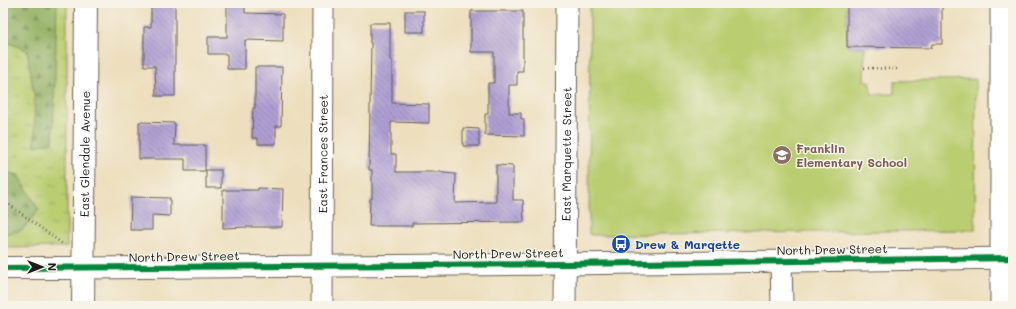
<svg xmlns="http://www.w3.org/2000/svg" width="1016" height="309" font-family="Mali,sans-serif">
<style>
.grass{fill:url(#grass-tufts);stroke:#6b7446}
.forest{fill:url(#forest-firs);stroke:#586640}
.pitch{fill:#bacd71;stroke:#6b7446}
.building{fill:url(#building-back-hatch)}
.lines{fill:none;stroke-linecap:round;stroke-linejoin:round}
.street-casing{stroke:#656055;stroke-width:23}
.secondary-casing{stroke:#656055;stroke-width:24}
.path{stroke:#656055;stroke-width:2.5;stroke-dasharray:1 3;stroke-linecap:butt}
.street{stroke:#fff;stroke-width:21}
.secondary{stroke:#fff;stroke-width:22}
.cycleway-casing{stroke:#f7f3e8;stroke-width:8}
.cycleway{stroke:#00873e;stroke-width:6}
.labels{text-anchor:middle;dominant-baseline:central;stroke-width:3;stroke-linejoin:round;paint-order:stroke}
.education-label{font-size:12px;font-weight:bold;fill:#785e54;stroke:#f7f3e8;text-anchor:start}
.street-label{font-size:12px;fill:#1c1c1c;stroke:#f7f3e8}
.transit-label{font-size:12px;font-weight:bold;fill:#164399;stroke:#f7f3e8;text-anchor:start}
</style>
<defs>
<pattern id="grass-tufts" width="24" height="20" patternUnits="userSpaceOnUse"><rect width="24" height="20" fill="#bacd71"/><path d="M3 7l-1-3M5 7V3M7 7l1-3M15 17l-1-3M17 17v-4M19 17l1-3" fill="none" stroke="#9faf61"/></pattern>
<pattern id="forest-firs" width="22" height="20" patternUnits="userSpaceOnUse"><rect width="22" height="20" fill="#93b063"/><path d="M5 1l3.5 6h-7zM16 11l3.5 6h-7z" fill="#778e51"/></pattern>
<pattern id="building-back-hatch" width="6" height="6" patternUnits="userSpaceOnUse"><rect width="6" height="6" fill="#b09fd3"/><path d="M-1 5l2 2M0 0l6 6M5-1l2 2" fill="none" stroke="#8e81aa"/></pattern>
</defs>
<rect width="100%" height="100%" fill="#f7f3e8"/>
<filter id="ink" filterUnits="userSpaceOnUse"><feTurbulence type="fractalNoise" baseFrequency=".025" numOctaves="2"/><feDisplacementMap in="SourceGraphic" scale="8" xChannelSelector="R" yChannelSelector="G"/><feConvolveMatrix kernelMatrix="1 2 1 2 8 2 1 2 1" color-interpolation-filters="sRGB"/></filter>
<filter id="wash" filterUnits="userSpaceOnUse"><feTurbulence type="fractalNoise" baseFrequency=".012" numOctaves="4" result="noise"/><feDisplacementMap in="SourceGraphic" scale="16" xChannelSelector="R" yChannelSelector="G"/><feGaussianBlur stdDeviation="0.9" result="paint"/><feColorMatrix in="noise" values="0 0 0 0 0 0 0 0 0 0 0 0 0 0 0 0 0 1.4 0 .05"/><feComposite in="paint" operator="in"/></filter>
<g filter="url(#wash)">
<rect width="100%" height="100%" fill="#eddfbe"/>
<!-- grass -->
<path class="grass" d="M3 3H67V247L3 248Z"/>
<!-- forest -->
<g class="forest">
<path d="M3 3H57L53 142 35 146 34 95 27 50 3 41Z"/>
<path d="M3 171 18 175 39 210 22 230 3 235Z"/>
</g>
<!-- pitch -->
<path class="pitch" d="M590 3H847V47H865L864 81H870L871 94H894V81L976 79 975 230 591 235 589 234Z"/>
<g id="blocks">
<!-- building -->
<g class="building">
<path d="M151 3H175V96H156L155 66H144V27H151Z"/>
<path d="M227 3H245V13L283 14V41L245 40V69H227V54H208V37H227Z"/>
<path d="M847 3H942V44H932L931 48 847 47Z"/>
<rect x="405" y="11" width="19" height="21"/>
<path d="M471 11H523V71H517V85H509V113H521V119H524V136L485 135V114H488V83H494V52H471Z"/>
<path d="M370 23H390V60H392V103L429 104V123L391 122V154H396V172H443V173L456 174 455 203 496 202V165L513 166V200H523L524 222 412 223V226H369L370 199H372V170H369L371 43H370Z"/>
<path d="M255 67H282L281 126H276V144H258V138H252L253 108H255Z"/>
<path d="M139 122 175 123 174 145H205V171H185V159H139Z"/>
<path d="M463 128 479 129V146H463Z"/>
<rect x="206" y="170" width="15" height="18"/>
<path d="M258 188 283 189 282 227H247L223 228V190H258Z"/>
<path d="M131 197 170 198V216L152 215V230H130Z"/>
</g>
</g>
</g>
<g filter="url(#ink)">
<use href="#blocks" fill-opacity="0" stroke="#656055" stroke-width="1"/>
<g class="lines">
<defs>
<g id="street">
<path d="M781 261 782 306"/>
<path d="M84 268 566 264 1013 258"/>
<path id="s1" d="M322 306 323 3"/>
<path id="s2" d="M565 306 567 3"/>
<path d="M1001 306V3"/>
</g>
<g id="secondary">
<path d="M3 268H84"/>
<path id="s3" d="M83 306 86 3"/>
</g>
</defs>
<!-- street casing -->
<use href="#street" class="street-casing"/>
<!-- secondary casing -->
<use href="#secondary" class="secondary-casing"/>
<!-- path -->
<g class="path">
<path d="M864 68 900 69"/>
<path d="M3 200 64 245"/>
</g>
<!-- street -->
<use href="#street" class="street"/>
<!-- secondary -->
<use href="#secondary" class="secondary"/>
<defs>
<path id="cycleway" d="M3 268 566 264 1013 258"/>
</defs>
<!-- cycleway casing -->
<use href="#cycleway" class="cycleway-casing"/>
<!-- cycleway -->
<use href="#cycleway" class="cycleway"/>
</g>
</g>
<!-- icons -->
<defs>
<symbol id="school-disc" viewBox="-11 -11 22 22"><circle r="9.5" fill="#8d6e63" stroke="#f7f3e8"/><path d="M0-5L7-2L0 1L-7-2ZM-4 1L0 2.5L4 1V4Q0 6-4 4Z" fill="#fff"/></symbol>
<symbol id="bus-disc" viewBox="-11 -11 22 22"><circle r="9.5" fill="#1a4fb4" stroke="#f7f3e8"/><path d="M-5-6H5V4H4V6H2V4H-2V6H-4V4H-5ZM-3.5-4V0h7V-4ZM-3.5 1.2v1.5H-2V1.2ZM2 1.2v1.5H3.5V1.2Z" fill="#fff"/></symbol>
</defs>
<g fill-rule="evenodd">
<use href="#school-disc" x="771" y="144" width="22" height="22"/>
<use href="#bus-disc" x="610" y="233" width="22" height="22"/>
</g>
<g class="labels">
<!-- education labels -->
<g class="education-label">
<text x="796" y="148">Franklin<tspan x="796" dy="14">Elementary School</tspan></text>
</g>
<!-- street labels -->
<g class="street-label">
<text stroke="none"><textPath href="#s1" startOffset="152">East Frances Street</textPath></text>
<text stroke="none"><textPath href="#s3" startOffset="152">East Glendale Avenue</textPath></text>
<text stroke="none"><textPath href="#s2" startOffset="152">East Marquette Street</textPath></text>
<text transform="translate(832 249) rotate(-1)">North Drew Street</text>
<text transform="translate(508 253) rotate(-1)">North Drew Street</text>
<text transform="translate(184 256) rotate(-1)">North Drew Street</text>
</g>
<!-- transit labels -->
<g class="transit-label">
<text x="635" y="244">Drew &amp; Marqette</text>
</g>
</g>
<!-- margin -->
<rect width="1016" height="309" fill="none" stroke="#f7f3e8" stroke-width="16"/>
<!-- north arrow -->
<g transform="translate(42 267) rotate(90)" stroke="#f7f3e8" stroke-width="3" paint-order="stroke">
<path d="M0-3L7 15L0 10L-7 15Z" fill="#1c1c1c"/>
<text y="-6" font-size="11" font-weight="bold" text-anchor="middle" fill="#1c1c1c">N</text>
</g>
</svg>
